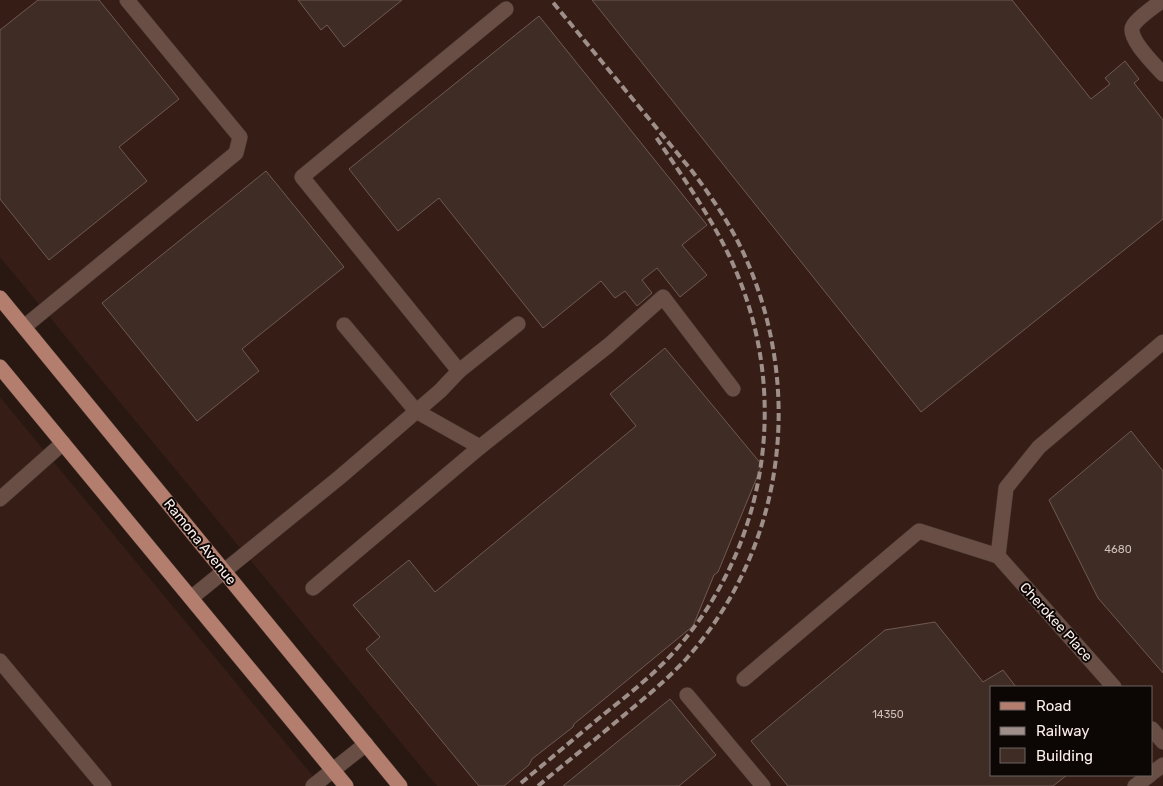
<svg xmlns="http://www.w3.org/2000/svg" width="1163" height="786" font-family="Rubik,sans-serif">
<style>
.built{fill:#361e16;fill-rule:evenodd}
.building{fill:#3f2c25;stroke:#6f5952}
.lines{fill:none;stroke-linecap:round;stroke-linejoin:round}
.minor-casing{stroke:#42322c;stroke-width:16}
.major-casing{stroke:#42322c;stroke-width:16}
.minor{stroke:#684e45;stroke-width:15}
.major{stroke:#b37e6d;stroke-width:15}
.rail{stroke:#9e8f8a;stroke-width:4;stroke-dasharray:8 4;stroke-linecap:butt}
.labels{text-anchor:middle;dominant-baseline:central;stroke-width:4;stroke-linejoin:round;paint-order:stroke}
.number-label{font-size:11px;fill:#cdbeba}
.street-label{font-size:14px;fill:#fcefeb;stroke:#0c0604}
</style>
<rect width="100%" height="100%" fill="#291812"/>
<!-- built -->
<g class="built">
<path d="M0 0H1163V786H437L0 257ZM992 687H1152V775H992Z"/>
<path d="M0 397 321 786H0Z"/>
</g>
<!-- building -->
<g class="building">
<path d="M38 0H99L179 99 119 147 147 181 49 260 0 199V30Z"/>
<path d="M298 0H402L344 47 327 25 321 30Z"/>
<path d="M592 0H1012L1091 99 1110 84 1105 78 1125 61 1139 79 1134 83 1163 120V219L921 412Z"/>
<path d="M539 16 707 225 682 245 707 275 680 297 657 268 642 280 652 293 637 306 625 291 615 298 601 281 543 328 439 198 398 231 349 169Z"/>
<path d="M266 171 344 267 242 349 259 371 197 421 102 303Z"/>
<path d="M665 348 762 465 718 572 714 575 693 626 574 724 573 727 532 759 529 765 504 786H479L366 649 380 637 353 605 409 560 435 592 636 426 610 394Z"/>
<path d="M1131 431 1163 471V673L1098 598 1049 500Z"/>
<path d="M935 622 983 682 1003 670 1016 687H992V775H1067L1053 786H788L751 741 885 630Z"/>
<path d="M670 699 716 755 679 786H563Z"/>
</g>
<g class="lines">
<defs>
<g id="minor">
<path d="M1163 0C1155 6 1137 18 1133 26 1126 37 1155 65 1163 74"/>
<path d="M344 325 416 411 480 447 609 345 663 297 733 389"/>
<path d="M24 327 236 153 240 137 127 0"/>
<path d="M459 371 518 324"/>
<path d="M0 499 63 443"/>
<path d="M998 556 1006 488 1039 447 1163 342"/>
<path d="M998 556 1114 687"/>
<path d="M313 588 480 447"/>
<path d="M191 598 340 477 440 391 459 371 302 177 506 9"/>
<path d="M0 661 104 786"/>
<path d="M744 679 919 531 998 556"/>
<path d="M687 695 763 786"/>
<path d="M1152 729 1163 742"/>
<path d="M1152 773 1163 765"/>
<path d="M313 786 366 744"/>
<path d="M1135 786 1150 775"/>
</g>
<g id="major">
<path d="M0 298 400 786"/>
<path d="M0 367 346 786"/>
</g>
</defs>
<!-- minor casing -->
<use href="#minor" class="minor-casing"/>
<!-- major casing -->
<use href="#major" class="major-casing"/>
<!-- minor -->
<use href="#minor" class="minor"/>
<!-- major -->
<use href="#major" class="major"/>
<!-- rail -->
<g class="rail">
<path d="M521 783C549 760 576 737 604 714 628 695 652 676 673 653 765 551 790 403 738 276 718 226 686 182 656 137"/>
<path d="M538 786C564 764 591 743 617 721 641 701 666 681 687 658 784 548 804 393 747 261 733 228 713 199 692 171L551 0"/>
</g>
</g>
<g class="labels">
<!-- number labels -->
<g class="number-label">
<text x="1118" y="549">4680</text>
<text x="888" y="714">14350</text>
</g>
<!-- street labels -->
<g class="street-label">
<text transform="translate(200 542) rotate(51)">Ramona Avenue</text>
<text transform="translate(1056 622) rotate(48)">Cherokee Place</text>
</g>
</g>
<!-- legend -->
<rect x="990" y="686" width="162" height="90" fill="#0c0604" stroke="#6c6360"/>
<rect x="1000" y="702" width="25" height="8" fill="#b37e6d" stroke="#6c6360"/>
<text x="1036" y="711" font-size="15" fill="#fcefeb">Road</text>
<rect x="1000" y="727" width="25" height="8" fill="#9e8f8a" stroke="#6c6360"/>
<text x="1036" y="736" font-size="15" fill="#fcefeb">Railway</text>
<rect x="1000" y="748" width="25" height="15" fill="#3f2c25" stroke="#6c6360"/>
<text x="1036" y="761" font-size="15" fill="#fcefeb">Building</text>
</svg>
